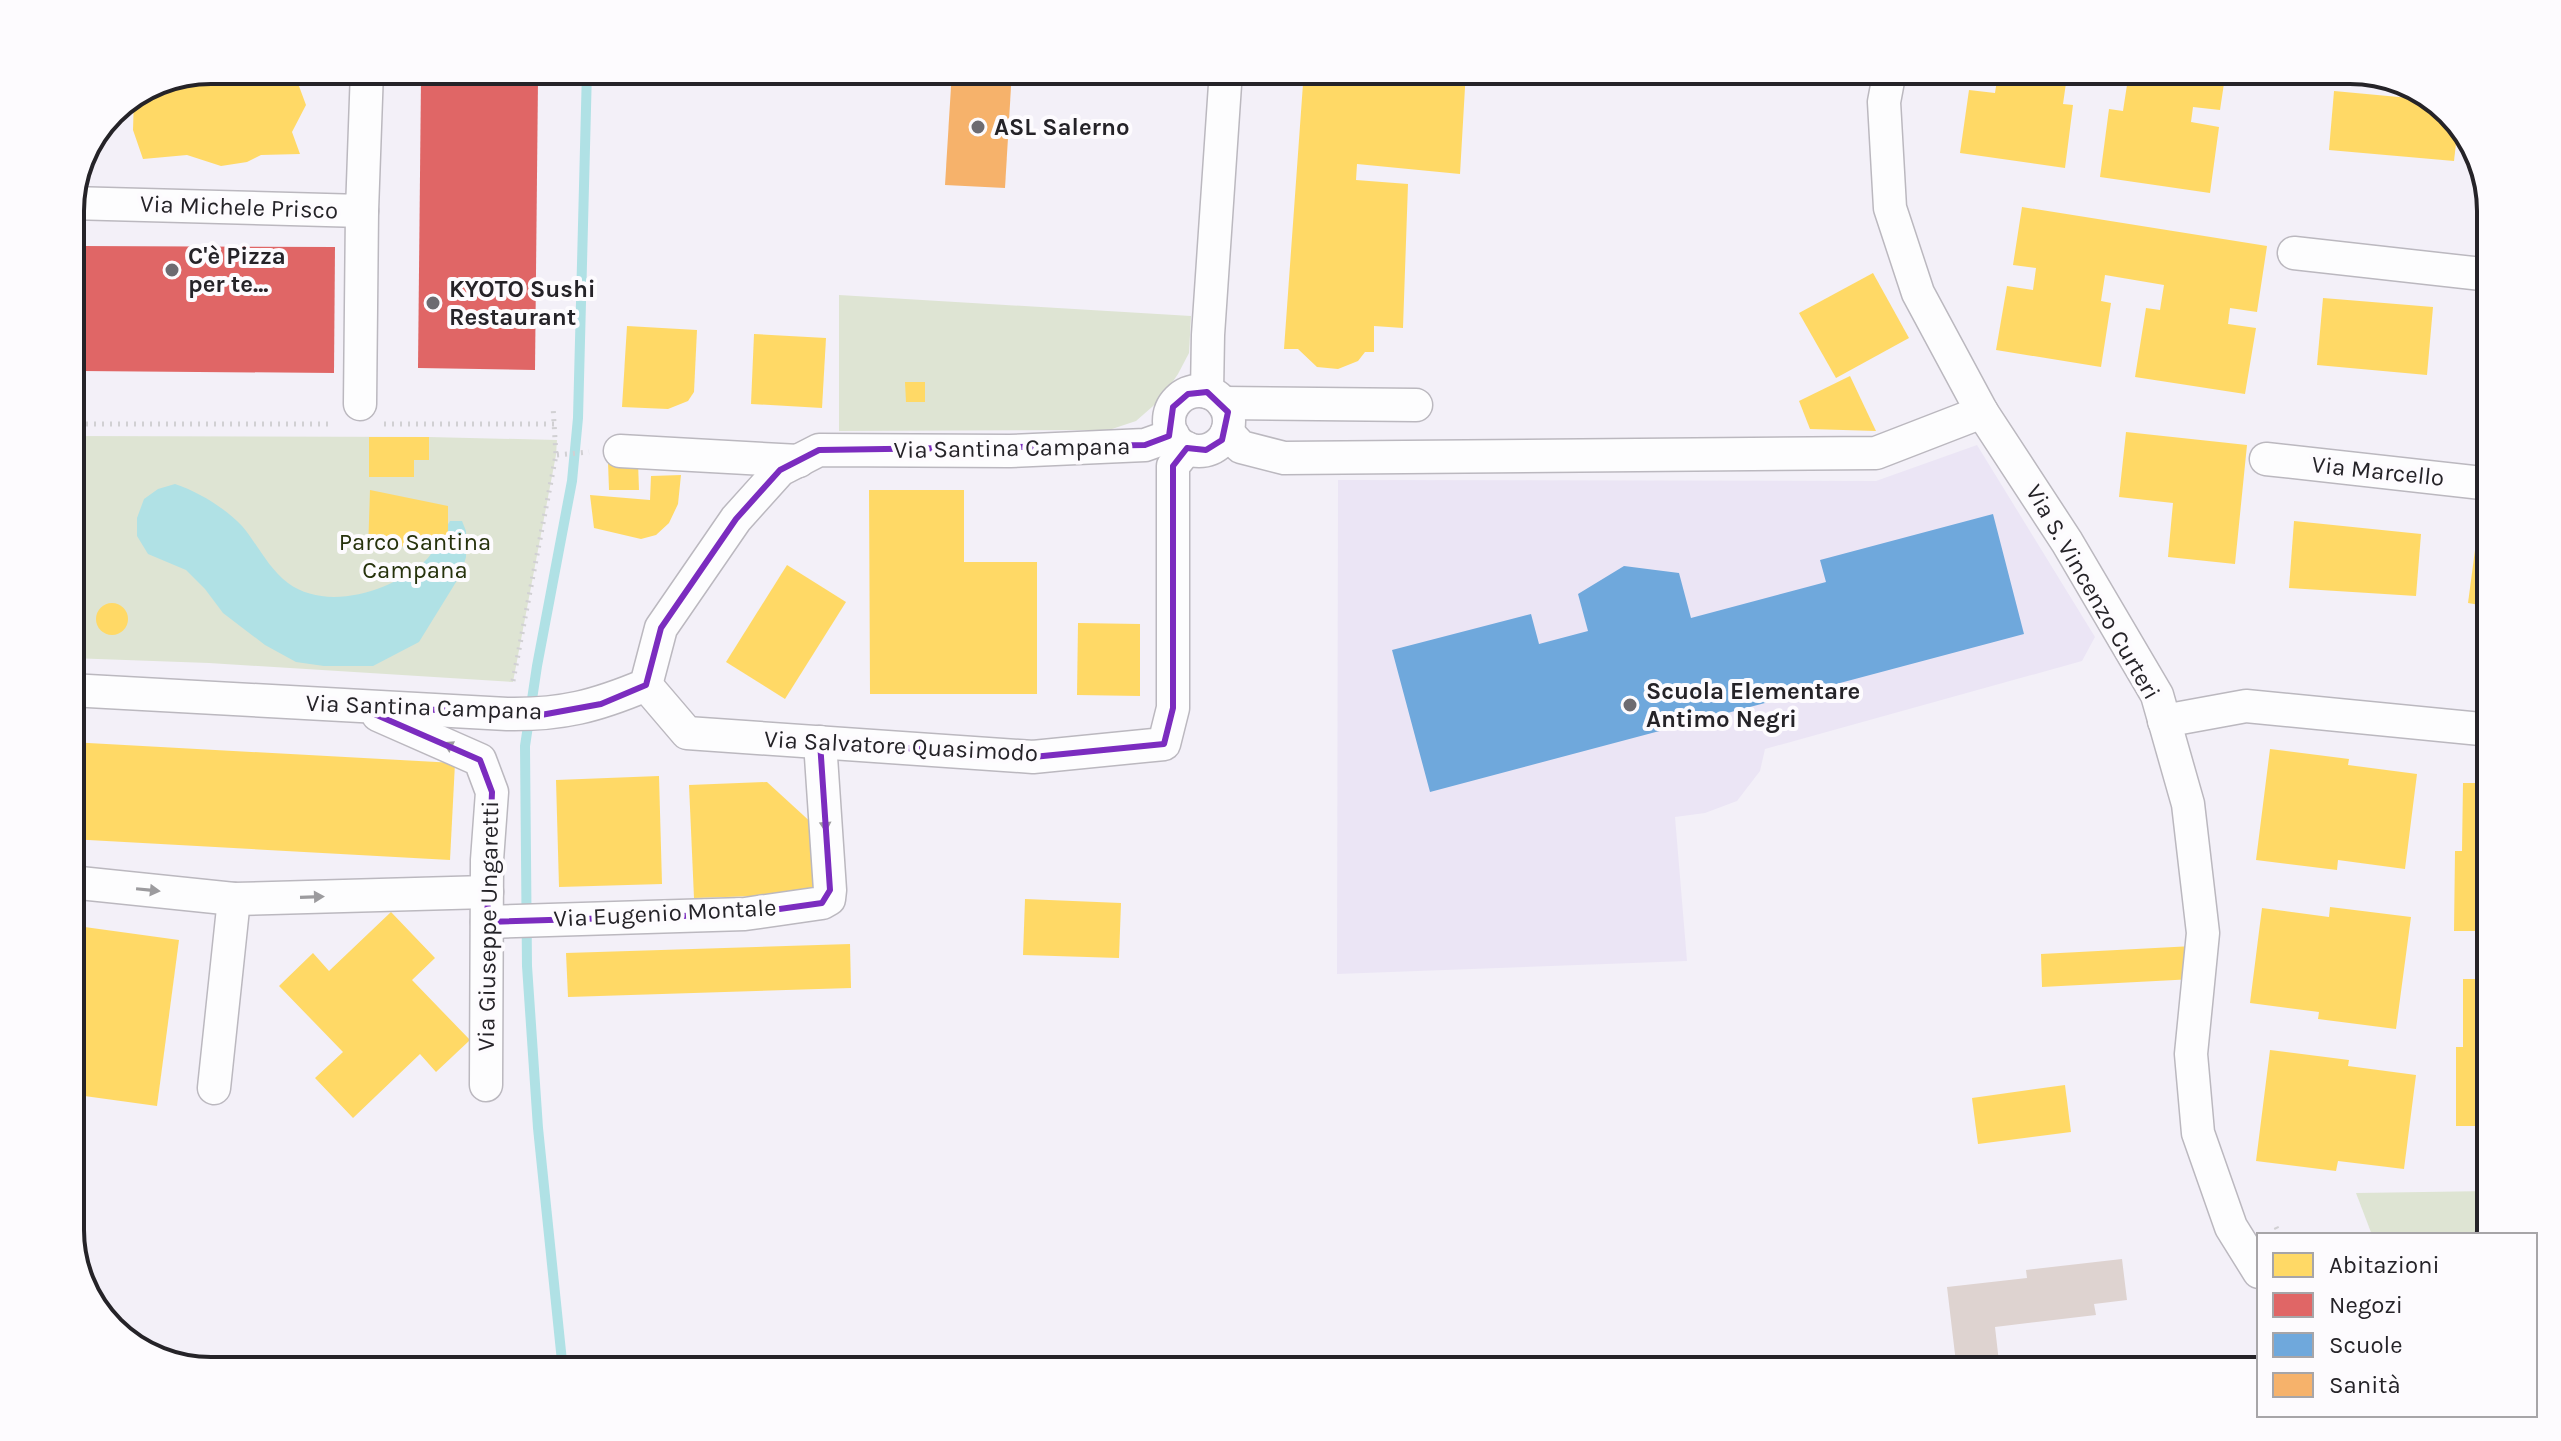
<svg xmlns="http://www.w3.org/2000/svg" width="2561" height="1441" font-family="Karla,sans-serif">
<style>
.built{fill:#ebe5f5}
.green{fill:#dee4d3}
.water{fill:#b0e1e5}
.homes{fill:#ffd966}
.shops{fill:#e06666}
.schools{fill:#6fa8dc}
.health{fill:#f6b26b}
.lines{fill:none;stroke-linecap:round;stroke-linejoin:round}
.stream{stroke:#b0e1e5;stroke-width:10}
.building{fill:#ded3d0}
.minor-casing{stroke:#bbb8bf;stroke-width:35}
.path{stroke:#d1d0d3;stroke-width:5;stroke-dasharray:2 6;stroke-linecap:butt}
.minor{stroke:#fdfdfe;stroke-width:32}
.oneway{fill:#9c9b9e}
.marked{fill:none;stroke:#7b2cbf;stroke-width:6;stroke-linejoin:round}
.poi-dot{fill:#6d6b71;stroke:#fdfbfe;stroke-width:3}
.labels{text-anchor:middle;dominant-baseline:central;stroke-width:8;stroke-linejoin:round;paint-order:stroke}
.poi-label{font-size:24px;font-weight:bold;fill:#252328;stroke:#fdfbfe;text-anchor:start}
.street-label{font-size:24px;fill:#252328;stroke:#fdfbfe}
.park-label{font-size:24px;fill:#26320c;stroke:#fdfbfe}
.rim{fill:none;stroke:#252328;stroke-width:4}
</style>
<rect width="100%" height="100%" fill="#f3f0f8"/>
<!-- built -->
<path class="built" d="M1977 445 2095 637 2082 661 1765 749 1760 771 1737 801 1705 813 1675 817 1687 961 1337 974 1338 480 1876 481Z"/>
<!-- green -->
<g class="green">
<path d="M839 295 1191 316 1189 353 1178 374 1160 400 1136 421 1109 430 839 431Z"/>
<path d="M70 436 429 437 557 440 556 455 513 682 209 663 70 658Z"/>
<path d="M2491 1191 2490 1235H2372L2356 1193Z"/>
</g>
<!-- water -->
<path class="water" d="M175 484C199 492 225 508 242 526 258 545 268 568 288 583 327 612 391 591 424 562 435 552 442 534 450 521H462L466 531V557L461 574 419 642 373 666H324L296 662 265 645 223 613 205 589 186 570 148 554 137 536V518L144 499 158 489Z"/>
<!-- homes -->
<g class="homes">
<path d="M211 70H293L306 105 292 132 300 154 261 155 247 162 221 166 187 155 143 159 133 130 134 97 158 81Z"/>
<path d="M1304 70H1466L1460 174 1357 164 1356 180 1408 184 1403 328 1374 326V352H1365L1358 361 1338 369 1317 367 1298 349H1284Z"/>
<path d="M1992 70H2226L2220 110 2193 107 2191 122 2219 127 2210 193 2100 177 2109 109 2123 111 2127 85 2067 76 2063 104 2073 105 2065 168 1960 153 1969 90 1995 93 1998 73Z"/>
<path d="M2334 91 2431 100 2458 126 2454 161 2329 150Z"/>
<path d="M2022 207 2267 246 2257 312 2230 308 2228 324 2256 328 2245 394 2135 377 2146 308 2160 310 2164 285 2105 275 2101 301 2111 303 2101 367 1996 350 2007 286 2033 290 2036 268 2013 265Z"/>
<path d="M1873 273 1909 338 1836 378 1799 313Z"/>
<path d="M2323 298 2433 307 2427 375 2317 365Z"/>
<path d="M2482 315 2491 316V379L2478 378Z"/>
<path d="M627 326 697 330 694 392 688 401 668 409 622 407Z"/>
<path d="M754 334 826 338 822 408 751 404Z"/>
<path d="M1850 376 1876 431 1810 429 1799 401Z"/>
<path d="M905 382H925V402H906Z"/>
<path d="M2126 432 2247 445 2235 564 2168 557 2173 503 2119 497Z"/>
<path d="M369 437H429V460H414V477H369Z"/>
<path d="M608 462H638L639 490H609Z"/>
<path d="M681 475 678 504 669 523 656 535 641 539 594 528 590 495 650 500 651 476Z"/>
<path d="M370 490 448 506V540L368 551Z"/>
<path d="M869 490H964V562H1037V694H870Z"/>
<path d="M2294 521 2421 534 2416 596 2289 588Z"/>
<path d="M2477 535 2491 537V607L2468 603Z"/>
<path d="M787 565 846 602 785 699 726 662Z"/>
<circle cx="112" cy="619" r="16"/>
<path d="M1078 623 1140 624V696L1077 695Z"/>
<path d="M70 742 455 763 450 860 70 839Z"/>
<path d="M2270 749 2349 759 2348 765 2417 774 2405 869 2338 860 2337 870 2256 860Z"/>
<path d="M659 776 662 884 559 887 556 780Z"/>
<path d="M767 782 815 826 817 894 694 898 689 785Z"/>
<path d="M2463 783H2491V931H2454L2455 851H2462Z"/>
<path d="M1025 899 1121 903 1119 958 1023 955Z"/>
<path d="M2330 907 2411 917 2396 1029 2318 1019 2319 1012 2250 1003 2262 908 2329 917Z"/>
<path d="M391 912 435 958 412 980 470 1040 436 1072 420 1054 353 1118 315 1078 343 1052 279 986 313 953 329 971Z"/>
<path d="M70 925 179 940 157 1106 70 1094Z"/>
<path d="M850 944 851 988 568 997 566 953Z"/>
<path d="M2193 946 2194 979 2042 987 2041 954Z"/>
<path d="M2463 979H2491V1126H2456V1047H2463Z"/>
<path d="M2270 1050 2349 1060 2348 1066 2416 1075 2404 1169 2338 1161 2336 1171 2256 1161Z"/>
<path d="M2065 1085 2071 1132 1978 1144 1972 1098Z"/>
</g>
<!-- shops -->
<g class="shops">
<path d="M421 78 538 79 535 370 418 368Z"/>
<path d="M82 246 335 247 334 373 81 371Z"/>
</g>
<!-- schools -->
<path class="schools" d="M1993 514 2024 634 1430 792 1392 650 1531 614 1539 644 1588 631 1578 594 1624 566 1679 573 1691 618 1826 582 1820 560Z"/>
<!-- health -->
<path class="health" d="M952 70H1012L1005 188 945 185Z"/>
<g class="lines">
<!-- stream -->
<path class="stream" d="M563 1371 538 1128 527 966 525 746 537 666 572 481 578 418 587 70"/>
</g>
<!-- building -->
<path class="building" d="M2122 1259 2127 1300 2094 1304 2096 1315 1995 1327 2000 1371H1957L1947 1287 2027 1278 2026 1270Z"/>
<g class="lines">
<defs>
<g id="minor">
<path d="M1890 70 1884 102 1890 208 1918 293 1982 412 2067 542 2157 695 2188 804 2203 933 2191 1054 2198 1133 2231 1227 2259 1272"/>
<path d="M70 203 362 211 367 70"/>
<path d="M2294 253 2491 275"/>
<circle cx="1199" cy="421" r="30"/>
<path d="M1207 392 1208 335 1226 70"/>
<path d="M1223 403 1416 405"/>
<path d="M360 404 362 211"/>
<path d="M1227 432 1241 447 1284 458 1876 453 1982 412"/>
<path d="M620 451 799 461"/>
<path d="M2266 459 2491 484"/>
<path d="M646 685 687 733 1033 757 1164 744 1173 708V466L1187 448"/>
<path d="M70 690 507 714C562 715 596 706 646 685L661 628 736 519 780 470 819 450 1010 451 1145 445 1173 435"/>
<path d="M378 715 480 760 492 792 487 860 486 1085"/>
<path d="M2164 721 2246 706 2491 730"/>
<path d="M70 882 234 899 487 892"/>
<path d="M487 922 745 914 822 903 829 899 830 890 820 742"/>
<path d="M214 1088 234 899"/>
</g>
</defs>
<!-- minor casing -->
<use href="#minor" class="minor-casing"/>
<!-- path -->
<g class="path">
<path d="M70 424H334"/>
<path d="M384 424H555"/>
<path d="M557 455 589 452"/>
<path d="M513 681 556 455 553 406"/>
<path d="M2276 1227 2280 1235"/>
</g>
<!-- minor -->
<use href="#minor" class="minor"/>
</g>
<!-- one-way arrows -->
<defs><path id="oneway-solid" d="M-6-.8H1V-3.2L6.5 0L1 3.2V.8H-6Z" transform="scale(2)"/></defs>
<g class="oneway">
<use href="#oneway-solid" transform="translate(454 748) rotate(-154)"/>
<use href="#oneway-solid" transform="translate(825 820) rotate(86)"/>
<use href="#oneway-solid" transform="translate(148 890) rotate(6)"/>
<use href="#oneway-solid" transform="translate(312 897) rotate(-2)"/>
</g>
<!-- marked area -->
<path class="marked" d="M1207 392 1228 412 1222 440 1206 450 1187 448 1173 466V708L1164 744 1033 757 820 742 830 890 822 903 745 914 487 922 492 792 480 760 356 706 541 715 601 704 646 685 661 628 736 519 780 470 819 450 1145 445 1169 436 1173 407 1188 394Z"/>
<!-- markers -->
<g class="poi-dot">
<circle cx="978" cy="127" r="8"/>
<circle cx="172" cy="270" r="8"/>
<circle cx="433" cy="303" r="8"/>
<circle cx="1630" cy="705" r="8"/>
</g>
<g class="labels">
<!-- poi labels -->
<g class="poi-label">
<text x="994" y="127">ASL Salerno</text>
<text x="188" y="256">C'è Pizza<tspan x="188" dy="28">per te...</tspan></text>
<text x="449" y="289">KYOTO Sushi<tspan x="449" dy="28">Restaurant</tspan></text>
<text x="1646" y="691">Scuola Elementare<tspan x="1646" dy="28">Antimo Negri</tspan></text>
</g>
<!-- street labels -->
<g class="street-label">
<text transform="translate(239 207) rotate(2)">Via Michele Prisco</text>
<text transform="translate(1012 448) rotate(-1)">Via Santina Campana</text>
<text transform="translate(2378 471) rotate(6)">Via Marcello</text>
<text transform="translate(2093 592) rotate(60)">Via S. Vincenzo Curteri</text>
<text transform="translate(424 707) rotate(2)">Via Santina Campana</text>
<text transform="translate(901 746) rotate(3)">Via Salvatore Quasimodo</text>
<text transform="translate(665 913) rotate(-3)">Via Eugenio Montale</text>
<text transform="translate(488 926) rotate(-89)">Via Giuseppe Ungaretti</text>
</g>
<!-- park labels -->
<g class="park-label">
<text x="415" y="542">Parco Santina<tspan x="415" dy="28">Campana</tspan></text>
</g>
</g>
<!-- crop -->
<path d="M0 0H2561V1441H0ZM211 84H2350A127 127 0 0 1 2477 211V1230A127 127 0 0 1 2350 1357H211A127 127 0 0 1 84 1230V211A127 127 0 0 1 211 84Z" fill="#fdfbfe" fill-rule="evenodd"/>
<path class="rim" d="M211 84H2350A127 127 0 0 1 2477 211V1230A127 127 0 0 1 2350 1357H211A127 127 0 0 1 84 1230V211A127 127 0 0 1 211 84Z"/>
<!-- legend -->
<rect x="2257" y="1233" width="280" height="184" fill="#fdfbfe" stroke="#a7a5a8" stroke-width="2"/>
<rect x="2273" y="1253" width="40" height="24" fill="#ffd966" stroke="#a7a5a8" stroke-width="2"/>
<text x="2329" y="1273" font-size="24" fill="#252328">Abitazioni</text>
<rect x="2273" y="1293" width="40" height="24" fill="#e06666" stroke="#a7a5a8" stroke-width="2"/>
<text x="2329" y="1313" font-size="24" fill="#252328">Negozi</text>
<rect x="2273" y="1333" width="40" height="24" fill="#6fa8dc" stroke="#a7a5a8" stroke-width="2"/>
<text x="2329" y="1353" font-size="24" fill="#252328">Scuole</text>
<rect x="2273" y="1373" width="40" height="24" fill="#f6b26b" stroke="#a7a5a8" stroke-width="2"/>
<text x="2329" y="1393" font-size="24" fill="#252328">Sanità</text>
</svg>
